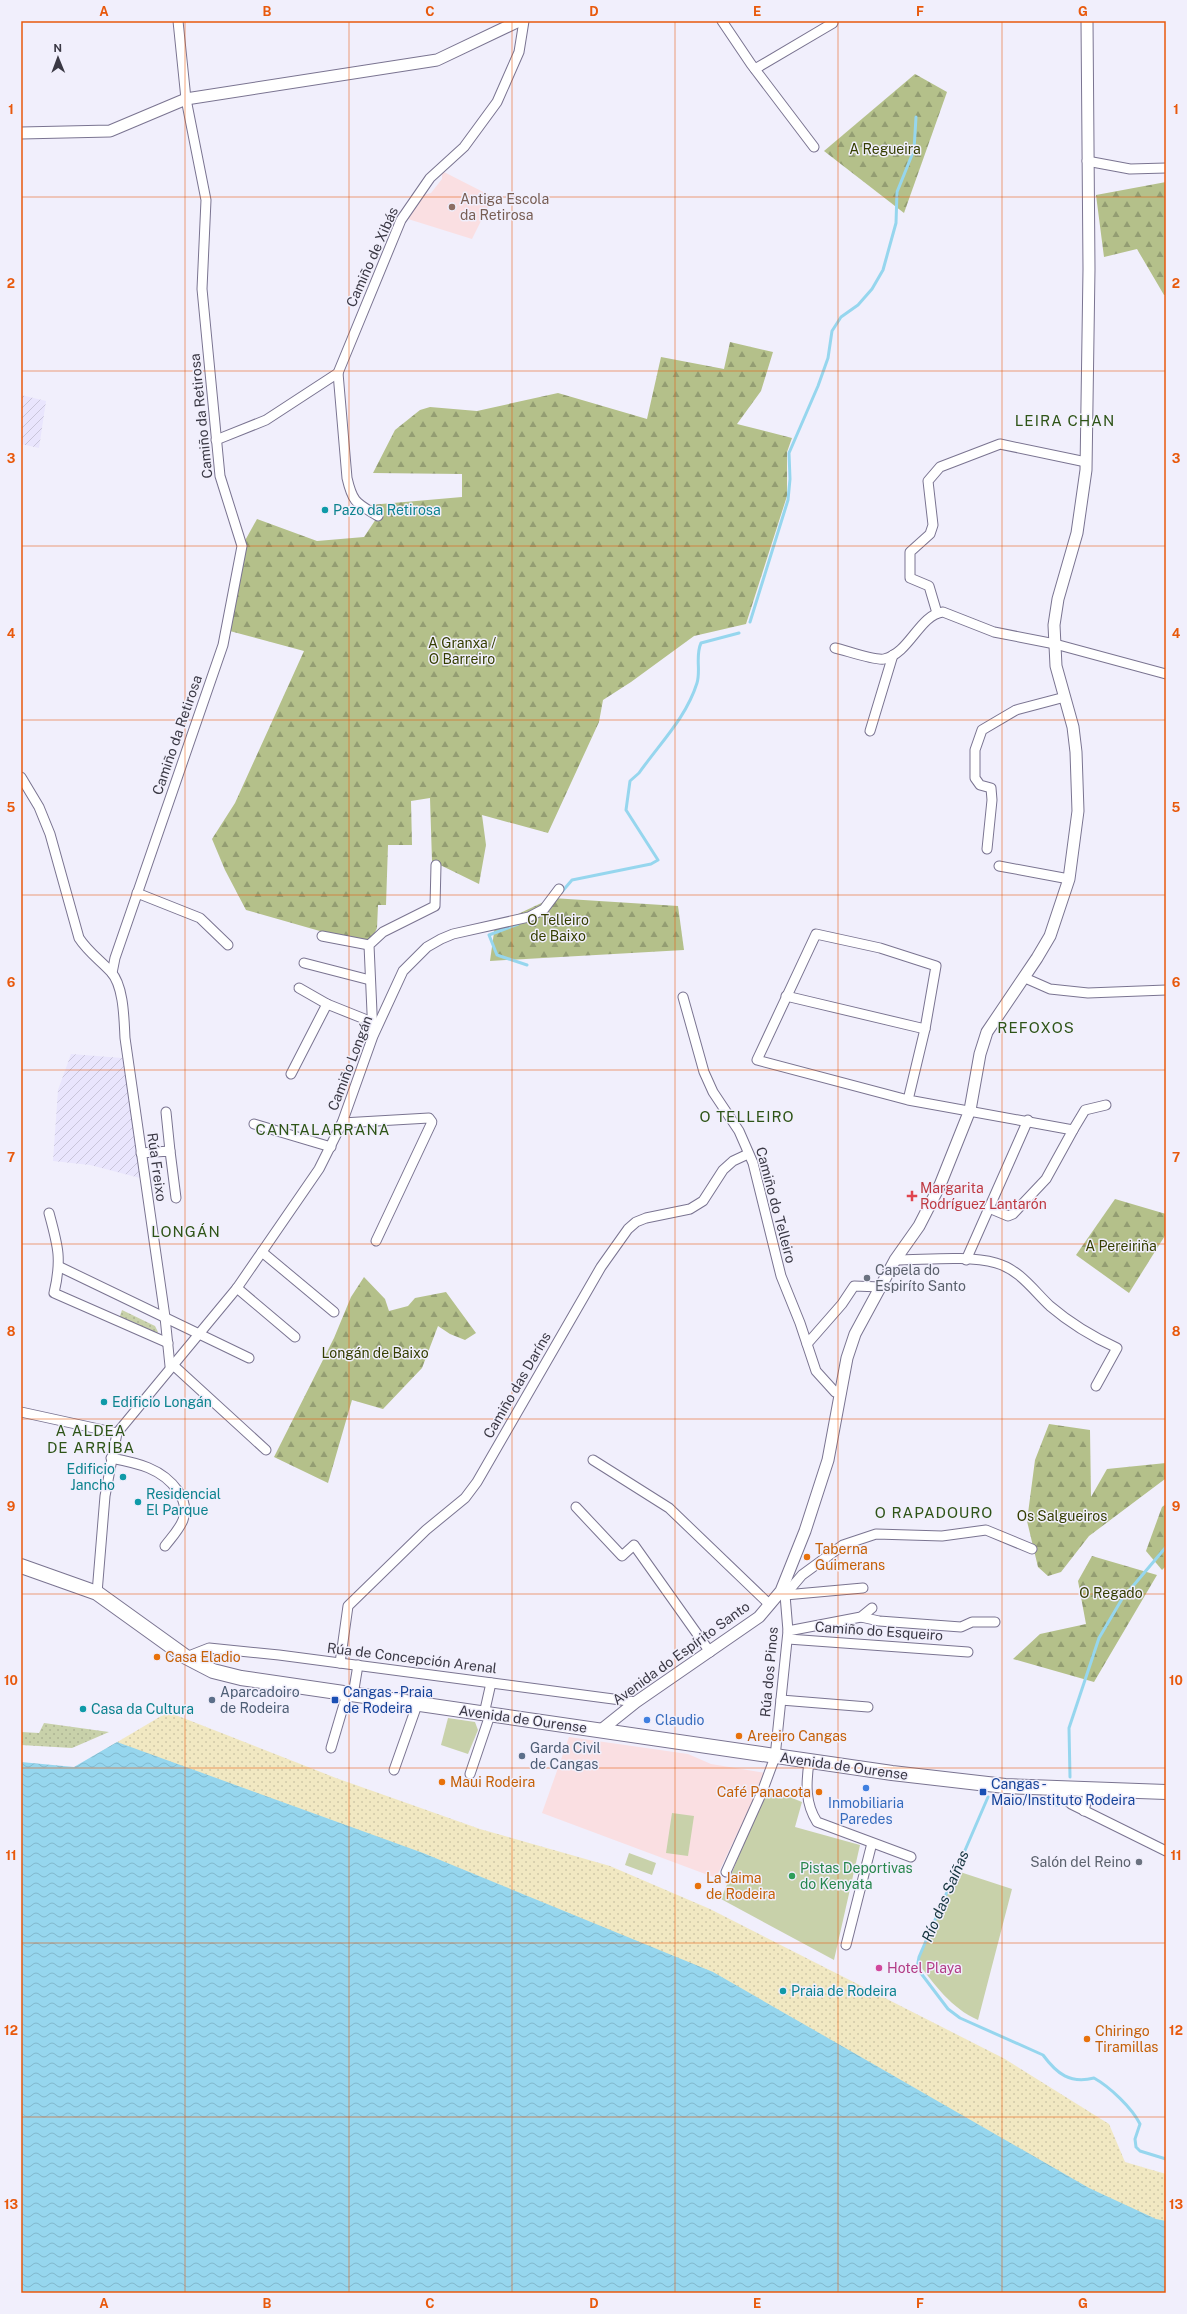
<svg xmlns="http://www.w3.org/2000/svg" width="1187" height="2314" font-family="'Public Sans',sans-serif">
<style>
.industrial{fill:url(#industrial-furrows)}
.education{fill:#fadfe2}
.grass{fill:url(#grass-dots)}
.forest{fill:url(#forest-firs)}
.sand{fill:url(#sand-dots)}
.park{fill:#c8d1aa}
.water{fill:url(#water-waves)}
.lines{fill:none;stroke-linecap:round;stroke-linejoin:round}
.stream{stroke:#96d6ee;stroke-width:3}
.minor-casing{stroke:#7a7491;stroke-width:11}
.tertiary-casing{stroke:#7a7491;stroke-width:13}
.primary-casing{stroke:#7a7491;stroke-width:16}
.minor{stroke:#fff;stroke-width:9}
.tertiary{stroke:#fff;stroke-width:11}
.primary{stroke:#fff;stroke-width:14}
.grid{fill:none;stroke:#e8590c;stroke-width:1;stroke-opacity:0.55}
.education-dot{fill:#8d6e63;stroke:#f1effc;stroke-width:1.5}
.culture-dot{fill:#0f9aa8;stroke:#f1effc;stroke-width:1.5}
.health-dot{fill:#e0444e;stroke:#f1effc;stroke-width:1.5}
.worship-dot{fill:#6b7280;stroke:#f1effc;stroke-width:1.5}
.food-dot{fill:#e8710a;stroke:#f1effc;stroke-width:1.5}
.service-dot{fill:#5c6f8a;stroke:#f1effc;stroke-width:1.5}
.transit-dot{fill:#1a4fb4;stroke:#f1effc;stroke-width:1.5}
.shop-dot{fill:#3f7fe0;stroke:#f1effc;stroke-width:1.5}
.leisure-dot{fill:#2e9e5b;stroke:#f1effc;stroke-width:1.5}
.hotel-dot{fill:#d1479c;stroke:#f1effc;stroke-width:1.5}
.labels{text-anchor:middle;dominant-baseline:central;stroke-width:3;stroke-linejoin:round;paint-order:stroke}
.park-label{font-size:14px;fill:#353e00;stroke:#f1effc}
.education-label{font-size:14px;fill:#785e54;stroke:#f1effc;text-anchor:start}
.street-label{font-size:14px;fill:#3a3844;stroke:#f1effc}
.culture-label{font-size:14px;fill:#0d838f;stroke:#f1effc;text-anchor:start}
.health-label{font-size:14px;fill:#be3a42;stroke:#f1effc;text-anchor:start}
.worship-label{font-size:14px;fill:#5b616d;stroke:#f1effc;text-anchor:start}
.food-label{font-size:14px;fill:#c56008;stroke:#f1effc;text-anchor:start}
.service-label{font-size:14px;fill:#4e5e75;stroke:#f1effc;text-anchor:start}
.transit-label{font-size:14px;fill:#164399;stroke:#f1effc;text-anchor:start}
.shop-label{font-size:14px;fill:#366cbe;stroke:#f1effc;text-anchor:start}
.leisure-label{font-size:14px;fill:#27864d;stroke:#f1effc;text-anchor:start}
.hotel-label{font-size:14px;fill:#b23c85;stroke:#f1effc;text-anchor:start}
.neighbourhood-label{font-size:15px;letter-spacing:1px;fill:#2e5417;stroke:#f1effc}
.water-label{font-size:15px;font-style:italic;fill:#15343e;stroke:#f1effc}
.neatline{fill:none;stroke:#e8590c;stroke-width:1.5}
.grid-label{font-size:13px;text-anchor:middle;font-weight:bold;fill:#e8590c}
</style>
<defs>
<pattern id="industrial-furrows" width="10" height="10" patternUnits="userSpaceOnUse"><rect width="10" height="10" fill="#e9e5fd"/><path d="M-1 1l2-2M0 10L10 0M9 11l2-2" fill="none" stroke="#c9c5da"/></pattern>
<pattern id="grass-dots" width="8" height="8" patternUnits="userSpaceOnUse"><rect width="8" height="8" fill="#c8d1aa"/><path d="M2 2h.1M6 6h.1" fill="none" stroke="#adb494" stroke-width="1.8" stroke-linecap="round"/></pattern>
<pattern id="forest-firs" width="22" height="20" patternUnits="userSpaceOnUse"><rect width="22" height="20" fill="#b4c08a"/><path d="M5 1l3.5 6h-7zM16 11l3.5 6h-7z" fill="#939d72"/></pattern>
<pattern id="sand-dots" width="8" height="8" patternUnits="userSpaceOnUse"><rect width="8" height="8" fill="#f1e8c2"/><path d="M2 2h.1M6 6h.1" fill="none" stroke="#cfc8a8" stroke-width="1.8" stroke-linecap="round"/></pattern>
<pattern id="water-waves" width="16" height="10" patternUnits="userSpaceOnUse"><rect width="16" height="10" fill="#96d6ee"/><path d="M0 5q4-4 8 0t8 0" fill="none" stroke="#82b8cd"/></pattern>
</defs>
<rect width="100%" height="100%" fill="#f1effc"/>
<!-- industrial -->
<g class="industrial">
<path d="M21 395 46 401 39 448 21 444Z"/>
<path d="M71 1054 122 1058 128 1077 140 1178 90 1165 53 1161 58 1090Z"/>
</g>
<!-- education -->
<g class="education">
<path d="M442 171 493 197 472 239 408 219 423 195 431 193 442 179Z"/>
<path d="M569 1737 688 1754 711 1764 766 1773 716 1878 542 1813Z"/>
</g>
<!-- grass -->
<g class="grass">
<path d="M122 1310 155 1326 158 1332 156 1335 119 1319Z"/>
<path d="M44 1723 109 1732 72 1748 21 1745V1732L39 1733Z"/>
</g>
<!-- forest -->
<g class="forest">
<path d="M915 74 947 92 904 213 824 151Z"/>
<path d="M1166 182V295H1164L1137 249 1104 257 1096 195Z"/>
<path d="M730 342 773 352 761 391 737 424 792 438 787 452V496L746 624 694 636 631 682 603 700 599 722 548 833 482 815 486 845 479 884 432 861 430 798 411 801 412 845H388L386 905H378L377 928 369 945 246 910 225 870 212 839 235 803 304 651 226 630 242 546 257 519 317 541 364 537 378 516 370 505 462 497V474L373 473 395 430 420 410 430 407 477 411 558 393 647 419 661 357 724 369Z"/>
<path d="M552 898 678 906 684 950 490 961 495 925Z"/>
<path d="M1115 1199 1166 1214V1234L1129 1293 1076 1255Z"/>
<path d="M364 1277 385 1299 389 1311 408 1306 415 1298 446 1292 476 1333 465 1340 450 1334 438 1326 422 1368 383 1409 352 1400 328 1483 274 1457 334 1338 351 1297Z"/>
<path d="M1049 1424 1090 1430 1091 1497 1107 1469 1166 1463 1165 1479 1089 1536 1061 1572 1048 1576 1038 1567 1027 1521 1035 1460Z"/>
<path d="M1166 1504V1566L1162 1570 1146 1551 1162 1507Z"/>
<path d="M1092 1556 1157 1575 1094 1682 1013 1659 1040 1634 1086 1624 1078 1581Z"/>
</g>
<!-- sand -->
<path class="sand" d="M168 1712 336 1778 480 1829 610 1866 710 1909 1005 2059 1109 2124 1125 2162 1166 2174V2293L92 1757Z"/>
<!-- park -->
<g class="park">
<path d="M448 1718 475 1722 478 1730 468 1754 441 1745Z"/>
<path d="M767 1788 802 1802 795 1827 860 1845 834 1960 721 1899Z"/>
<path d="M672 1813 694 1816 688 1856 666 1853Z"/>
<path d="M629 1853 656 1863 652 1875 625 1865Z"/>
<path d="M957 1871 1012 1889 978 2020C951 2008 935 1985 917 1962Z"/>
</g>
<!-- water -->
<path class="water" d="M117 1742 423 1853 713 1972 1089 2188 1156 2219 1166 2221V2293H21V1762L74 1767Z"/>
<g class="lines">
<!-- stream -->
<g class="stream">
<path d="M750 622 788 500 790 479 789 453 818 386 828 358 832 331 841 317 858 305 872 289 883 270 896 223 897 192 914 150 916 117"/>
<path d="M560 894 572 880 651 864 658 860 626 810 630 781 639 773C660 743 686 718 697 683 701 670 695 656 701 643L739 633"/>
<path d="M518 924 489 935 497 955 527 965"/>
<path d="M1070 1777 1069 1728 1099 1638 1122 1599 1166 1547"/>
<path d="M988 1797 919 1957 917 1968 948 2009 960 2018 1043 2055C1057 2074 1070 2084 1094 2078 1110 2087 1132 2108 1140 2124L1135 2139 1136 2147 1140 2151 1166 2159"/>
<path d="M1035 1801 1057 1805 1058 1803"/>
</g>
<defs>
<g id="minor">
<path d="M722 21 751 64 814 147"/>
<path d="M755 69 833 23"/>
<path d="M1087 161 1130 169 1166 168"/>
<path d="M338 373 347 478C353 504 357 503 378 516"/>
<path d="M216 440 266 420 338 373 401 220 430 178 464 147 497 102 519 52 524 21"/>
<path d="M937 613 929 586 910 578V552L930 534 933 525 928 481 940 467 1000 444 1086 462"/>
<path d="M835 648C845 650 875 661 884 659 910 653 919 615 943 612L994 632 1055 644 1166 674"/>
<path d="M870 731 893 655"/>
<path d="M21 777 39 807 50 834 79 938C88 952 100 960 111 972 124 986 124 1020 125 1038L165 1317 170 1366"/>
<path d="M987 849 992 800 991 788 980 785 975 778V750L982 730 1016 710 1065 697"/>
<path d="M999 866 1069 879"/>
<path d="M137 893 200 918 228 945"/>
<path d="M322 936 369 945"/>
<path d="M304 963 370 980"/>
<path d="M112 973 115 958 223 645 242 546 220 476 202 289 206 200 186 99 178 21"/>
<path d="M1025 978 1050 989 1088 993 1166 990"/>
<path d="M299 988 327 1004"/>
<path d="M786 996 925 1029"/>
<path d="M683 997 704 1072 713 1092 739 1131 753 1163 781 1276 800 1323 816 1371 835 1392 841 1393"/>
<path d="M373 1035 369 945 383 932 435 906 436 865"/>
<path d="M291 1074 327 1004 372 1022"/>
<path d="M908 1100 925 1029 936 966 880 948 816 934 757 1060 908 1100 1073 1130 1046 1179 1013 1214 1008 1216 989 1208"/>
<path d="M166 1112 170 1151"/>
<path d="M342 1123 429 1118 432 1122 376 1241"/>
<path d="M254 1124 331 1147"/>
<path d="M1073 1130 1085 1110 1106 1105"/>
<path d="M141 1153 170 1151 176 1198"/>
<path d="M49 1213C58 1246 62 1259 54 1293L168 1343"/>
<path d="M262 1252 334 1312"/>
<path d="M895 1260C926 1260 967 1255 996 1263 1019 1269 1034 1291 1050 1306 1071 1324 1093 1337 1117 1348L1096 1386"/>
<path d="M966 1260 1028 1120"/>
<path d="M60 1267 249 1358"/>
<path d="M237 1288 295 1337"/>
<path d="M807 1344 842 1304 854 1286 881 1287"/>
<path d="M172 1364 266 1450"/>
<path d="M21 1412 117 1433"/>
<path d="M111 1458C137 1463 162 1468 178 1491 184 1500 187 1510 183 1520 179 1530 171 1538 165 1546"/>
<path d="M593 1460 669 1508 770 1605"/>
<path d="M576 1507 622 1556 634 1545 710 1652"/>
<path d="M97 1593 105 1496 117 1433 237 1288 319 1169 342 1123 373 1036 403 971 427 947 441 939 453 934 529 917 544 909 559 889"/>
<path d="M785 1595 802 1575 843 1545 876 1534 942 1536 986 1530 1032 1549"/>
<path d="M785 1595 863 1588"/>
<path d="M861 1617 879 1621 961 1627 972 1622H995"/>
<path d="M788 1631 861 1617 872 1608"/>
<path d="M788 1639 968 1652"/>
<path d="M186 1657 209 1648 279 1655 636 1702"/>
<path d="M340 1663 348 1606 426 1530 465 1498 477 1482 601 1267 628 1229 636 1222 646 1218 690 1209 703 1201 723 1170 733 1161 748 1154"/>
<path d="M353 1695 358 1665"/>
<path d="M781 1700 868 1707"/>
<path d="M484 1714 491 1683"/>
<path d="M331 1748 347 1694"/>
<path d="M809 1762C806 1784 805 1803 817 1822L911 1857"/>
<path d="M394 1770 417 1705"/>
<path d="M470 1774 490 1715"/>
<path d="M1053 1788 1071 1804 1166 1851"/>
<path d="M1084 1811 1089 1789"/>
<path d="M726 1872 762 1792 775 1757 788 1631 785 1595 781 1591"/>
<path d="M846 1945 872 1843"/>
</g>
<g id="tertiary">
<path d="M21 133 110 131 186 99 437 60 519 21"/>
<path d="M601 1730 636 1702 759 1617 781 1591 805 1531 828 1460 847 1358 855 1334 895 1260 919 1226 940 1185 970 1110 980 1054 987 1032 1037 958 1050 936 1069 879 1078 811 1076 752 1073 727 1056 666 1054 625 1058 599 1077 533 1086 470 1089 269 1087 21"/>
</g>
<path id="primary" d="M21 1566 97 1593 186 1657 213 1671 241 1678 892 1773 1005 1786 1166 1792"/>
</defs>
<!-- minor casing -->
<use href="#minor" class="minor-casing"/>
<!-- tertiary casing -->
<use href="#tertiary" class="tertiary-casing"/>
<!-- primary casing -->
<use href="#primary" class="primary-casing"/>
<!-- minor -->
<use href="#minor" class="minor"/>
<!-- tertiary -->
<use href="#tertiary" class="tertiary"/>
<!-- primary -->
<use href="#primary" class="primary"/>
</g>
<!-- grid -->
<path class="grid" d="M185 21V2293M349 21V2293M512 21V2293M675 21V2293M838 21V2293M1002 21V2293M21 197H1166M21 371H1166M21 546H1166M21 720H1166M21 895H1166M21 1070H1166M21 1244H1166M21 1419H1166M21 1594H1166M21 1768H1166M21 1943H1166M21 2117H1166"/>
<!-- markers -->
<circle class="education-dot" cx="452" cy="207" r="4"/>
<g class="culture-dot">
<circle cx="325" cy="510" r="4"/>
<circle cx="104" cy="1402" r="4"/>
<circle cx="123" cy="1477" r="4"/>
<circle cx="138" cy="1502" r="4"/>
<circle cx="83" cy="1709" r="4"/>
<circle cx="783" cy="1991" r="4"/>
</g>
<path class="health-dot" d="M910 1190h4v4h4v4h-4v4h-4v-4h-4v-4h4z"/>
<g class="worship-dot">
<circle cx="867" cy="1278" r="4"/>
<circle cx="1139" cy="1862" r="4"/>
</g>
<g class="food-dot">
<circle cx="807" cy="1557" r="4"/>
<circle cx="157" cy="1657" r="4"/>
<circle cx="739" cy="1736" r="4"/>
<circle cx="442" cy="1782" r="4"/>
<circle cx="819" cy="1792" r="4"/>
<circle cx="698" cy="1886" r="4"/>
<circle cx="1087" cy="2039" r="4"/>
</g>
<g class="service-dot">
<circle cx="212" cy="1700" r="4"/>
<circle cx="522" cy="1756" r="4"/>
</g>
<g class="transit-dot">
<rect x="331" y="1696" width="8" height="8" rx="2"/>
<rect x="979" y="1788" width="8" height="8" rx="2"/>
</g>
<g class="shop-dot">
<circle cx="647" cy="1720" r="4"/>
<circle cx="866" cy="1788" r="4"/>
</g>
<circle class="leisure-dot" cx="792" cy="1876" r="4"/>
<circle class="hotel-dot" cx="879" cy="1968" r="4"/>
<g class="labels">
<!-- park labels -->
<g class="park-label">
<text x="885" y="149">A Regueira</text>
<text x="462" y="643">A Granxa /<tspan x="462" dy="16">O Barreiro</tspan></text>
<text x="558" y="920">O Telleiro<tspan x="558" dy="16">de Baixo</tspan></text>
<text x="1121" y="1246">A Pereiriña</text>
<text x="375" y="1353">Longán de Baixo</text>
<text x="1062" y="1516">Os Salgueiros</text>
<text x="1111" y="1593">O Regado</text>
</g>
<!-- education labels -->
<g class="education-label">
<text x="460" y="199">Antiga Escola<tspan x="460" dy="16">da Retirosa</tspan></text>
</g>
<!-- street labels -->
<g class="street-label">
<text transform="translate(372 257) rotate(-66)">Camiño de Xibás</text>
<text transform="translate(201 416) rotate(-96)">Camiño da Retirosa</text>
<text transform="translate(177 735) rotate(-71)">Camiño da Retirosa</text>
<text transform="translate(350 1063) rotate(-69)">Camiño Longán</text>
<text transform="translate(157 1167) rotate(82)">Rúa Freixo</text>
<text transform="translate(776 1205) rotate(75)">Camiño do Telleiro</text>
<text transform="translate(517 1385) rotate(-60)">Camiño das Daríns</text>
<text transform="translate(879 1631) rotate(4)">Camiño do Esqueiro</text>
<text transform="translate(681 1653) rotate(-36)">Avenida do Espírito Santo</text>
<text transform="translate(412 1658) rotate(7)">Rúa de Concepción Arenal</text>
<text transform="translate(769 1672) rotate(-85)">Rúa dos Pinos</text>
<text transform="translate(523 1719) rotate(8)">Avenida de Ourense</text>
<text transform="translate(844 1766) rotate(8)">Avenida de Ourense</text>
</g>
<!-- culture labels -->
<g class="culture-label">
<text x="333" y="510">Pazo da Retirosa</text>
<text x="112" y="1402">Edificio Longán</text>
<text x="115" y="1469" text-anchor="end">Edificio<tspan x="115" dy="16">Jancho</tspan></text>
<text x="146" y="1494">Residencial<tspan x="146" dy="16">El Parque</tspan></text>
<text x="91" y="1709">Casa da Cultura</text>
<text x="791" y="1991">Praia de Rodeira</text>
</g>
<!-- health labels -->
<g class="health-label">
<text x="920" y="1188">Margarita<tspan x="920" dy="16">Rodríguez Lantarón</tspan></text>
</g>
<!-- worship labels -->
<g class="worship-label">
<text x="875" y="1270">Capela do<tspan x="875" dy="16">Espiríto Santo</tspan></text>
<text x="1131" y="1862" text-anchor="end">Salón del Reino</text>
</g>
<!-- food labels -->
<g class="food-label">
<text x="815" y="1549">Taberna<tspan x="815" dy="16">Guimerans</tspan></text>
<text x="165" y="1657">Casa Eladio</text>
<text x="747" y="1736">Areeiro Cangas</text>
<text x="450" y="1782">Maui Rodeira</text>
<text x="811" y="1792" text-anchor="end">Café Panacota</text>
<text x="706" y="1878">La Jaima<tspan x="706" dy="16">de Rodeira</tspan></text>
<text x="1095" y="2031">Chiringo<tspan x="1095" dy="16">Tiramillas</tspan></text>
</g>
<!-- service labels -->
<g class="service-label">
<text x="220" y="1692">Aparcadoiro<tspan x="220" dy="16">de Rodeira</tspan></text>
<text x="530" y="1748">Garda Civil<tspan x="530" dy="16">de Cangas</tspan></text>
</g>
<!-- transit labels -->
<g class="transit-label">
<text x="343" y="1692">Cangas - Praia<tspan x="343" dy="16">de Rodeira</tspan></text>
<text x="991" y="1784">Cangas -<tspan x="991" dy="16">Maio/Instituto Rodeira</tspan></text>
</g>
<!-- shop labels -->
<g class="shop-label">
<text x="655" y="1720">Claudio</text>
<text x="866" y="1803" text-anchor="middle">Inmobiliaria<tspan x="866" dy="16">Paredes</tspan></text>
</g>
<!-- leisure labels -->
<g class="leisure-label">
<text x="800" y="1868">Pistas Deportivas<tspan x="800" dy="16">do Kenyata</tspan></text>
</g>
<!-- hotel labels -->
<g class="hotel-label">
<text x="887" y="1968">Hotel Playa</text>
</g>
<!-- neighbourhood labels -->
<g class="neighbourhood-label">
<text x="1065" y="420">LEIRA CHAN</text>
<text x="1036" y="1027">REFOXOS</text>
<text x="747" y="1116">O TELLEIRO</text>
<text x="323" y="1129">CANTALARRANA</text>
<text x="186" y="1231">LONGÁN</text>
<text x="91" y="1430">A ALDEA<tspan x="91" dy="17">DE ARRIBA</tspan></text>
<text x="934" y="1512">O RAPADOURO</text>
</g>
<!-- water labels -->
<g class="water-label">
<text transform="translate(945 1896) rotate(-67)">Río das Saíñas</text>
</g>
</g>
<!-- border -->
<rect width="1187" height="2314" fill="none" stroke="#f1effc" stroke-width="44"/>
<!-- north arrow -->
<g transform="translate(58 58) rotate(359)" stroke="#f1effc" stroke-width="3" paint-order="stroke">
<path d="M0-3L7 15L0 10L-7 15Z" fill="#3a3844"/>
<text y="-6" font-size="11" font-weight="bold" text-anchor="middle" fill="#3a3844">N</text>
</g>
<rect x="22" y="22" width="1143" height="2270" class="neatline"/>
<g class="grid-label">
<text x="104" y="16">A</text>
<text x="267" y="16">B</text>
<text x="430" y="16">C</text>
<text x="594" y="16">D</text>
<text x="757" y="16">E</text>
<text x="920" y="16">F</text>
<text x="1083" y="16">G</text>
<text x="11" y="114">1</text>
<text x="1176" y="114">1</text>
<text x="11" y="288">2</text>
<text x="1176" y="288">2</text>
<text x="11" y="463">3</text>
<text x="1176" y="463">3</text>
<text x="11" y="638">4</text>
<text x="1176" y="638">4</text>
<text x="11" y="812">5</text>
<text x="1176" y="812">5</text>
<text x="11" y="987">6</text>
<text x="1176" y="987">6</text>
<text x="11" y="1162">7</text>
<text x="1176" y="1162">7</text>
<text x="11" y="1336">8</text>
<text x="1176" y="1336">8</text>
<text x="11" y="1511">9</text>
<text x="1176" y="1511">9</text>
<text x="11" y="1685">10</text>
<text x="1176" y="1685">10</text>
<text x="11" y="1860">11</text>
<text x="1176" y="1860">11</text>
<text x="11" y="2035">12</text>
<text x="1176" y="2035">12</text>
<text x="11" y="2209">13</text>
<text x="1176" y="2209">13</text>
<text x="104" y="2308">A</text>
<text x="267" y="2308">B</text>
<text x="430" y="2308">C</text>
<text x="594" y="2308">D</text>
<text x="757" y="2308">E</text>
<text x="920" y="2308">F</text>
<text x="1083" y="2308">G</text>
</g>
</svg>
